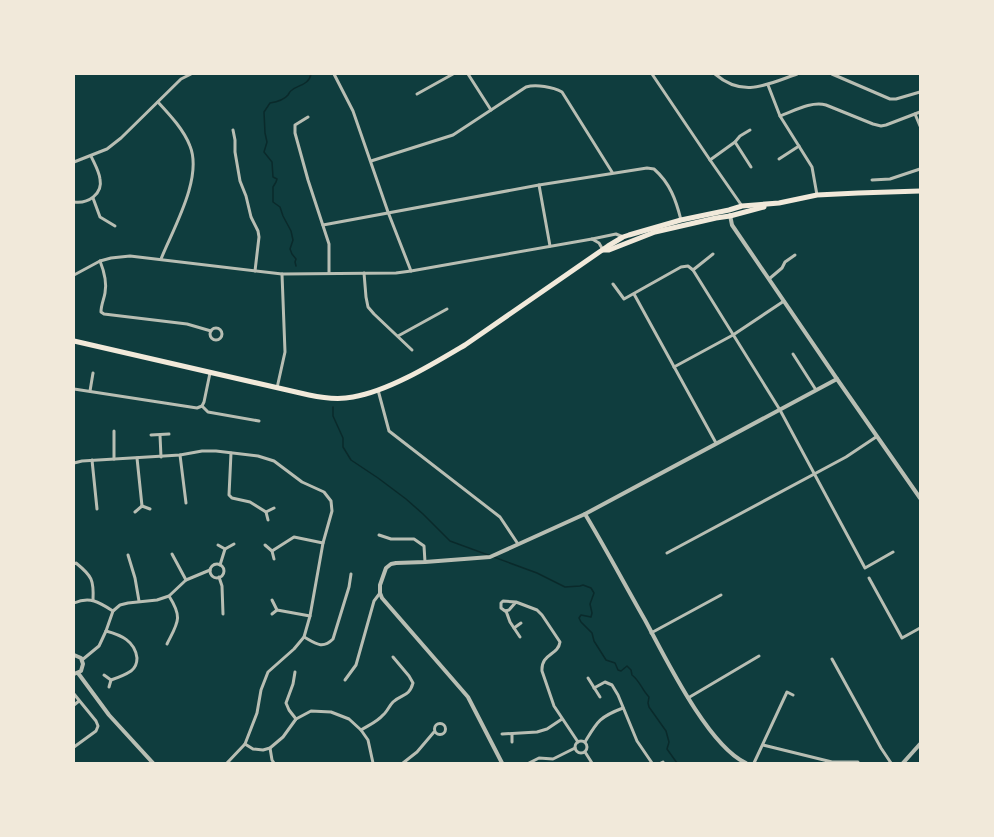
<svg xmlns="http://www.w3.org/2000/svg" width="994" height="837" font-family="'Open Sans',sans-serif">
<style>
.lines{fill:none;stroke-linecap:round;stroke-linejoin:round}
.stream{stroke:#0a2a2b;stroke-width:1.5}
.minor{stroke:#b8beb3;stroke-width:3}
.tertiary{stroke:#b8beb3;stroke-width:4}
.primary{stroke:#f1e9da;stroke-width:5}
</style>
<rect width="100%" height="100%" fill="#0f3d3e"/>
<g class="lines">
<!-- stream -->
<g class="stream">
<path d="M296 266 295 262 296 259 292 254 290 249 293 240 291 231 283 216 280 207 273 202V187L276 182 277 179 273 177 272 162 264 152 267 142 265 133 264 112 270 103C276 102 284 100 288 95 290 92 289 92 292 90 298 85 309 85 311 74"/>
<path d="M333 407V416L343 438V447L351 460 378 478 406 499 423 514 450 541 537 573 565 587 580 586 583 585 591 588 594 593 590 604 592 613 591 617 581 615 579 618 581 622 592 633 594 641 606 660 615 663 618 670 621 671 627 666 631 670 632 675C640 681 642 690 649 697L648 703 649 707 666 731 669 742 667 749 677 763"/>
</g>
<!-- minor -->
<g class="minor">
<path d="M334 74 353 111 388 212 411 271"/>
<path d="M468 74 491 110"/>
<path d="M652 74 710 160 742 206"/>
<path d="M715 74C743 98 766 85 797 74"/>
<path d="M832 74 890 99H896L920 92"/>
<path d="M768 85 780 116 812 167 817 195"/>
<path d="M417 94 453 74"/>
<path d="M158 102C170 115 184 130 190 146 203 178 173 229 161 259"/>
<path d="M915 114 920 126"/>
<path d="M780 116C794 111 811 101 826 105L873 124 881 126 886 125 920 112"/>
<path d="M308 117 295 125V133L308 180 329 244V273"/>
<path d="M233 130 235 140V152L240 181 246 196 251 217 258 231 259 237 255 271"/>
<path d="M735 142 740 136 750 130"/>
<path d="M779 159 799 146"/>
<path d="M710 160 735 142 751 167"/>
<path d="M371 161 453 135 526 87C536 84 553 87 562 92L612 172"/>
<path d="M74 162 107 149 121 138 181 79 191 74"/>
<path d="M872 180 890 179 920 169"/>
<path d="M539 185 550 246"/>
<path d="M93 198 100 217 115 226"/>
<path d="M74 202C88 204 103 194 100 179 99 171 94 163 91 156"/>
<path d="M323 225 539 185 647 168 654 169C670 183 676 200 681 220"/>
<path d="M592 239 616 234 623 237"/>
<path d="M100 261C104 271 107 283 105 293 104 299 101 305 101 312L104 314 187 324 211 331"/>
<path d="M693 270 713 254"/>
<path d="M364 273 366 297 368 307 374 314 412 350"/>
<path d="M74 275 100 261 111 258 130 256 282 274 396 273 411 271 592 239 599 243 603 250"/>
<path d="M769 279 782 268 785 262 795 255"/>
<path d="M613 284 624 299 681 267 688 266 693 270 780 410 865 568 893 552"/>
<path d="M634 294 716 443"/>
<circle cx="216" cy="334" r="6"/>
<path d="M398 336 447 309"/>
<path d="M793 354 816 390"/>
<path d="M674 367 733 335 784 301"/>
<path d="M277 388 285 352 282 274"/>
<path d="M74 389 197 408 202 406 204 402 210 373"/>
<path d="M378 390 389 431 500 517 518 544"/>
<path d="M90 391 93 373"/>
<path d="M202 406 208 412 259 421"/>
<path d="M114 431V459"/>
<path d="M151 435 169 434"/>
<path d="M160 435 161 457"/>
<path d="M231 453 229 495 232 498 250 502 266 512"/>
<path d="M180 455 186 503"/>
<path d="M137 458 142 506"/>
<path d="M92 460 97 509"/>
<path d="M74 463 82 461 180 455 202 451H216L258 456 274 461 302 482 324 492 331 501 332 511 323 543 310 616 304 637 294 649 268 672 261 690 257 713 245 744 227 763"/>
<path d="M135 512 142 506 150 509"/>
<path d="M268 520 266 512 274 508"/>
<path d="M379 535 391 539H414L424 546 425 562"/>
<path d="M218 545 225 549"/>
<path d="M265 545 272 551 274 559"/>
<path d="M272 551 294 537 323 543"/>
<path d="M667 553 846 457 876 437"/>
<path d="M172 554 186 580"/>
<path d="M128 555 135 578 139 601"/>
<path d="M74 564 76 563C92 576 94 580 93 600"/>
<circle cx="217" cy="571" r="7"/>
<path d="M220 565 225 549 234 544"/>
<path d="M219 577 222 586 223 614"/>
<path d="M869 578 902 638 920 628"/>
<path d="M272 600 277 610 310 616"/>
<path d="M516 602 503 601 501 603V608L505 611 509 610 516 602 537 610 542 615 560 642C558 656 541 653 542 671L554 706 578 742"/>
<path d="M74 603C90 596 99 602 113 611"/>
<path d="M506 611 510 622 520 637"/>
<path d="M272 614 277 610"/>
<path d="M514 628 521 623"/>
<path d="M106 631C121 635 135 641 137 658 137 663 135 668 131 671 125 675 117 678 111 680"/>
<path d="M651 633 721 595"/>
<path d="M304 637C315 643 322 650 333 639L349 587 351 574"/>
<path d="M167 644C178 622 183 618 169 596"/>
<path d="M832 659 881 748 891 763"/>
<path d="M82 660 99 646 106 631 113 611 120 605 128 603 157 600 169 596 186 580 210 570"/>
<path d="M295 672 293 684 286 703 289 710 296 719"/>
<path d="M104 675 111 680 109 687"/>
<path d="M588 678 600 697"/>
<path d="M345 680 356 665 374 601 380 593"/>
<path d="M594 688 605 682 612 685 618 695 637 741 652 763"/>
<path d="M74 694 96 721 98 726 96 731 74 747"/>
<path d="M688 698 759 656"/>
<path d="M74 705 79 701"/>
<circle cx="440" cy="729" r="5.5"/>
<path d="M361 730C369 725 377 722 383 715 387 712 389 706 393 702 402 694 409 697 413 683L409 676 393 657"/>
<path d="M502 734 537 732 547 729 562 719"/>
<path d="M512 734V742"/>
<circle cx="581" cy="747" r="6"/>
<path d="M585 742C597 722 599 717 623 708"/>
<path d="M245 744 253 749 263 750 270 748 283 737 296 719 311 711 331 712 349 719 361 730 368 740 373 763"/>
<path d="M763 745 832 762H858"/>
<path d="M270 748 272 760 274 763"/>
<path d="M585 752 592 763"/>
<path d="M403 763 417 752 434 732"/>
<path d="M529 763 539 758 553 759 575 748"/>
<path d="M661 763 663 762"/>
<path d="M754 763 787 692 793 695"/>
</g>
<!-- tertiary -->
<g class="tertiary">
<path d="M730 215 732 225 837 379 920 498"/>
<path d="M585 514C606 549 625 585 645 620 665 657 708 746 746 763"/>
<path d="M74 655 81 658 83 664 81 671 74 674"/>
<path d="M78 673 109 715 153 763"/>
<path d="M502 763 468 697 382 598 380 593V585L386 568 391 564 396 563 425 562 490 557 585 514 837 379"/>
<path d="M903 763 920 744"/>
</g>
<!-- primary -->
<g class="primary">
<path d="M603 250H609L655 232 716 218 730 216 764 207"/>
<path d="M74 341 309 395C323 398 338 400 353 397 389 391 433 364 465 345L608 246 623 237 629 235 681 220 729 210 742 206 779 203 817 195 858 193 920 191"/>
</g>
</g>
<!-- border -->
<rect width="994" height="837" fill="none" stroke="#f1e9da" stroke-width="150"/>
</svg>
